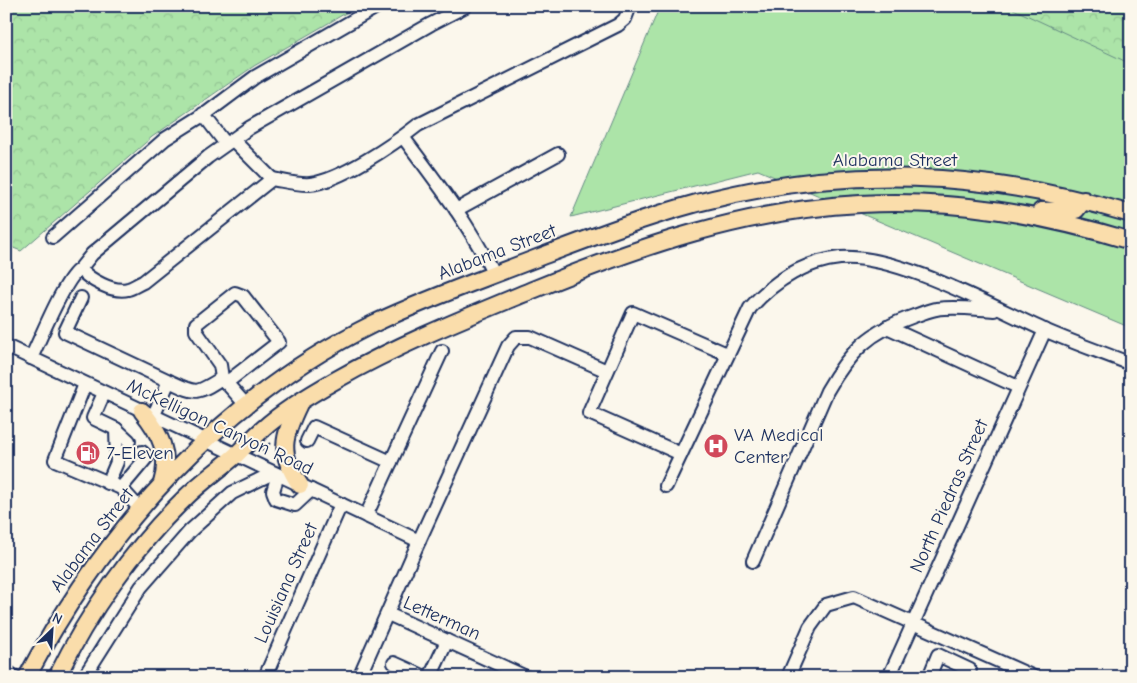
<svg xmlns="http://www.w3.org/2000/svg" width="1137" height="683" font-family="'Comic Neue',sans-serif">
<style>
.grass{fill:#ace4a8;stroke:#648a83}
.park{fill:url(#park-crowns);stroke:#648a83}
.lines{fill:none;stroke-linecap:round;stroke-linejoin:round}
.minor-casing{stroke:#1b2f5e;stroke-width:16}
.major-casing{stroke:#1b2f5e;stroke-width:20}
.path{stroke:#1b2f5e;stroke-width:2;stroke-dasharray:5 4;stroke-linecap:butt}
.minor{stroke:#fbf7ec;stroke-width:12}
.major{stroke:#faddab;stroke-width:16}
.labels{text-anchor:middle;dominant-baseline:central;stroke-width:4;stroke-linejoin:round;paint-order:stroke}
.street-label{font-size:19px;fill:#1b2f5e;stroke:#fbf7ec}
.poi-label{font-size:19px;fill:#1b2f5e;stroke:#fbf7ec;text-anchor:start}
</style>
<defs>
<pattern id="park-crowns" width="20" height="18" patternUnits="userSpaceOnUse" patternTransform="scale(1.25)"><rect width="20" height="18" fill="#ace4a8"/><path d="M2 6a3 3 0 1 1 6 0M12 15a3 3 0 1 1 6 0" fill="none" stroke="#93c493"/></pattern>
</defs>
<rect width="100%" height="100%" fill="#fbf7ec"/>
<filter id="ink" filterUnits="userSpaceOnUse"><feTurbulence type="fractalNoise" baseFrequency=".02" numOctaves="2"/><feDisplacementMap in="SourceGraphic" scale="10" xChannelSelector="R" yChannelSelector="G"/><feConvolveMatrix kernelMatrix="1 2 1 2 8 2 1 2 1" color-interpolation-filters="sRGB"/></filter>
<g filter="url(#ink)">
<!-- grass -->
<path class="grass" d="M660 6H1131V328L758 170 571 217Z"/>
<!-- park -->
<g class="park">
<path d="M6 6H358L254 66 152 137 21 251 6 245Z"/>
<path d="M1007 6H1131V64Z"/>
</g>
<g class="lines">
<defs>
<g id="minor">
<path d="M466 6 431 24 249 128 208 157 92 254 80 269C90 280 113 293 128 289 133 288 138 284 143 282L272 179C284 181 299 185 310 184 340 181 394 144 418 125L618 25 625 19 630 6"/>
<path d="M203 114 226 144"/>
<path d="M403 137C436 181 470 225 494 275"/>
<path d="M233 140 272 179"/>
<path d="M456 210 558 154"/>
<path d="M53 237 165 139 208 112 255 77 378 6"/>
<path d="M81 298 65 332 169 381 153 417"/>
<path d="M887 327 1018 387"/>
<path d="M6 346 419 541"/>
<path d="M31 358C40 340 65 277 80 269"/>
<path d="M222 378 220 365 196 331V324L235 293 243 296 279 342 226 383"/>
<path d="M169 381C197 394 195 395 222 378L246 405"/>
<path d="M85 384 55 460 121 488 139 508"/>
<path d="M104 393 93 418 116 429 129 441"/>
<path d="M307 441 314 427 391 462"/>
<path d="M681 454 589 413 633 313 727 354"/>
<path d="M278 475 273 491 276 499 295 505 311 490"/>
<path d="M108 483 117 462 116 429"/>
<path d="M666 486 750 308C774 281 803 262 840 258 895 253 991 306 1042 329 1071 342 1101 352 1131 364"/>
<path d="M121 488 147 457 142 452"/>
<path d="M366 516 442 351"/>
<path d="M753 561 827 391C849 352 870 331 914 316 921 314 929 310 936 309 954 306 975 309 994 310"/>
<path d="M388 614 526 677"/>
<path d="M394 663 425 677"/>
<path d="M6 671 15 677"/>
<path d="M84 677 141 587 190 531 232 493 273 473"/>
<path d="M265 677 341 504"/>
<path d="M359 677 419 541 508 346 516 337H530L607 371"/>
<path d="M430 677 447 641"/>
<path d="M788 677 810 627 826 605 854 597 1034 677"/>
<path d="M889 677 1045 330"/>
<path d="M929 677 938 655 970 670"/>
</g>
<g id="major">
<path d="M1041 211 1076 210 1084 200"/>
<path d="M299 404C283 437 278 453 300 485"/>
<path d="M142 411C160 433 171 454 162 483"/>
<path d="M27 677C106 528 222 398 375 323 428 298 483 279 537 258 590 238 642 218 697 203 845 164 985 171 1131 214"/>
<path d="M57 677C88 613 133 549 184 499 200 483 219 470 236 455 245 446 254 437 263 429 284 410 311 394 336 380 399 344 467 317 535 289 640 246 745 210 860 204 954 199 1041 214 1131 241"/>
</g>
</defs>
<!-- minor casing -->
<use href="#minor" class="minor-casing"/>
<!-- major casing -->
<use href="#major" class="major-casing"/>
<!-- path -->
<g class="path">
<path d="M6 32 10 27 8 6"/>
<path d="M262 451 270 443"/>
</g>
<!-- minor -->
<use href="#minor" class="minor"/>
<!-- major -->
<use href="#major" class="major"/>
</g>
</g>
<!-- icons -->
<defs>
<symbol id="hospital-disc" viewBox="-11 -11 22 22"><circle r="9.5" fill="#d1495b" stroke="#fbf7ec"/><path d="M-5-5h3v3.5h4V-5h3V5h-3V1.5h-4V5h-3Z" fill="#fff"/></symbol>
<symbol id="fuel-disc" viewBox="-11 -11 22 22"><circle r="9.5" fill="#d1495b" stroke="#fbf7ec"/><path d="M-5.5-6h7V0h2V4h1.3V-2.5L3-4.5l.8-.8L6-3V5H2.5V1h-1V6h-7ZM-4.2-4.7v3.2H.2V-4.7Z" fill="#fff"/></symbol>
</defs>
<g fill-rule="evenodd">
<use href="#hospital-disc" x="702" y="432" width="28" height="28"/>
<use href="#fuel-disc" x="74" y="439" width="28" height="28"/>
</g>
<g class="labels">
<!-- street labels -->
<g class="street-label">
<text x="895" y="160">Alabama Street</text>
<text transform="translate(497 252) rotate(-21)">Alabama Street</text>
<text transform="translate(220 427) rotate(25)">McKelligon Canyon Road</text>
<text transform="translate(949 496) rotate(-66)">North Piedras Street</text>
<text transform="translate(92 540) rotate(-53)">Alabama Street</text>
<text transform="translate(286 583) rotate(-66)">Louisiana Street</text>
<text transform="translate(442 618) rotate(24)">Letterman</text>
</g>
<!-- poi labels -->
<g class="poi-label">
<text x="734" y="435">VA Medical<tspan x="734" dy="22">Center</tspan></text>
<text x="106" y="453">7-Eleven</text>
</g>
</g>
<!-- margin -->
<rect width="1137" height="683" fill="none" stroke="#fbf7ec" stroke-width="25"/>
<rect x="12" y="12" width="1112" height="658" fill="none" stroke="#1b2f5e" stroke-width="2" filter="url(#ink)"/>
<!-- north arrow -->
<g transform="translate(52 630) rotate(25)" stroke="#fbf7ec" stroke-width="4" paint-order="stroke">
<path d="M0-4L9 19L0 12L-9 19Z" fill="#1b2f5e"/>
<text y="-8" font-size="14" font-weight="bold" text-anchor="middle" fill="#1b2f5e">N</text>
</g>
</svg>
